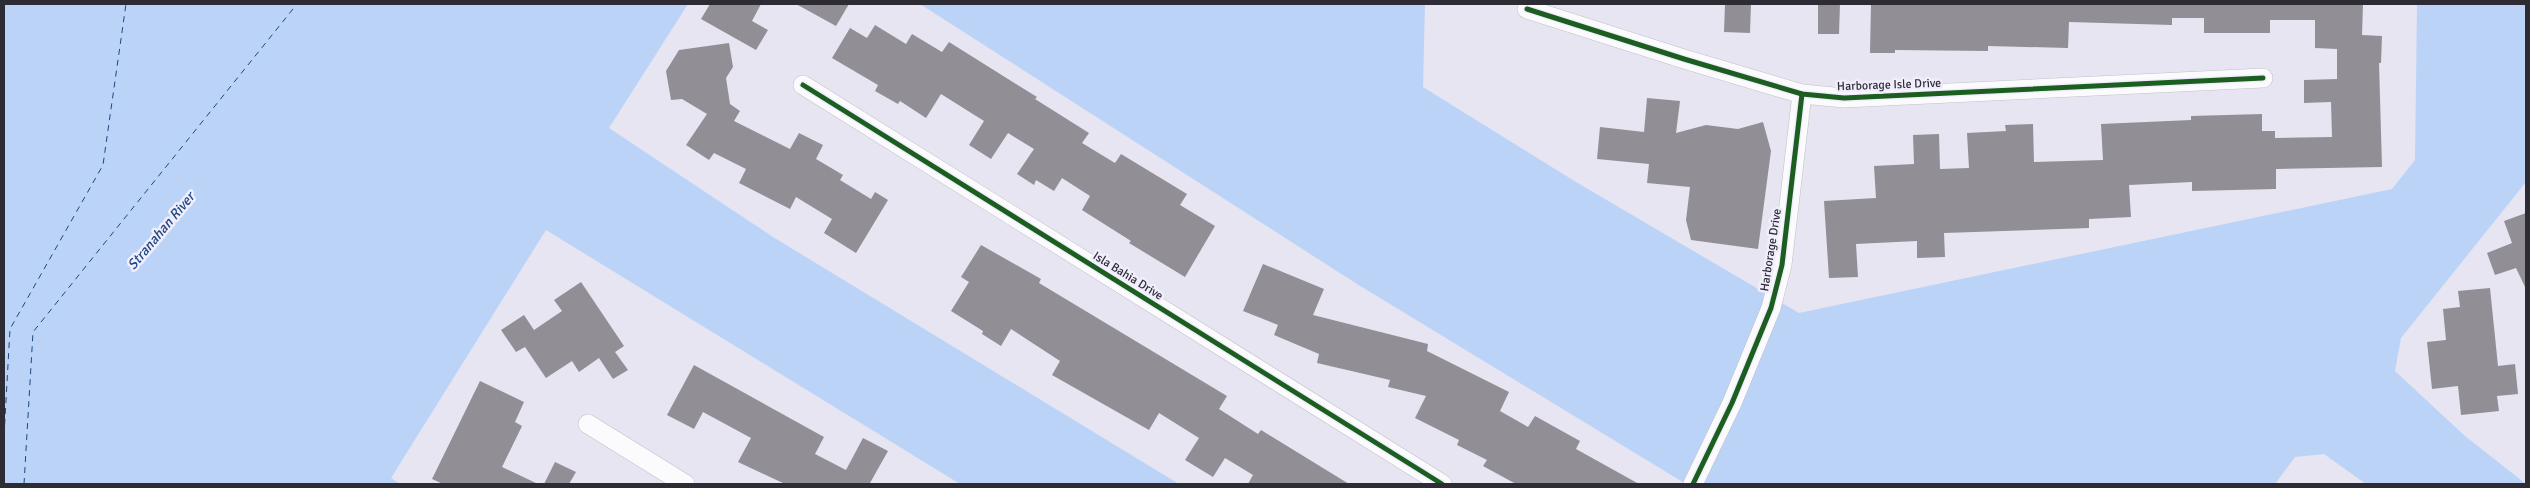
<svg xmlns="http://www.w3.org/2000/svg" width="2530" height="488" font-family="Signika,sans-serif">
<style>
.water{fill:#bcd3f8}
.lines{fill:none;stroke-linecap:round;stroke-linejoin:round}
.ferry{stroke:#1e4780;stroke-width:1;stroke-dasharray:6 5;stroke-linecap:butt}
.building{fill:#918e96}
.street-casing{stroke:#c1c0c9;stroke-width:20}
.street{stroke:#fbfbfd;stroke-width:19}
.cycleway-casing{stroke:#f0eefc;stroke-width:8}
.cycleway{stroke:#1b5e20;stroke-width:5}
.labels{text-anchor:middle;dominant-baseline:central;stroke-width:5;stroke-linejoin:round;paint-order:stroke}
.street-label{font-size:12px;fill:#2d2c35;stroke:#f0eefc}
.water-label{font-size:14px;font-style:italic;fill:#1e4780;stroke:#f0eefc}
</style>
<rect width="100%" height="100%" fill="#e6e5f1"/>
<!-- water -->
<g class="water">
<path d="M4 4H688L609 128 773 237 1179 484H960L546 230 391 478 400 484H4Z"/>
<path d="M920 4H1425L1423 87 1576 182 1799 313 2392 189 2415 160 2417 4H2526V182L2401 338 2395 371 2465 436 2526 484H2366L2324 454 2295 457 2275 484H1686L1357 284Z"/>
</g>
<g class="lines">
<!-- ferry -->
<g class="ferry">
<path d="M4 436 10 329 103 165 126 4"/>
<path d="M24 484 33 332 297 4"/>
</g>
</g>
<!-- building -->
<g class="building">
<path d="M710 4H761L752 21 768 30 756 50 701 19Z"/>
<path d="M796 4H849L836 26Z"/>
<path d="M1725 4H1751L1750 33 1724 32Z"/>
<path d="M1818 4H1840L1839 34H1818Z"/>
<path d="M1871 4H2363L2362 35 2382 36 2381 63H2379L2382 167 2276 169V189L2192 191V182L2129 185 2131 217 2089 219V228L1944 233 1945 257 1917 258V241L1856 244 1858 277 1829 278 1824 201 1876 198 1874 166 1914 164 1913 135 1939 134 1940 169 1969 168 1967 133 2006 131 2005 125 2033 124 2034 162 2103 160 2101 124 2191 120V116L2262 114V131H2275V138L2332 137 2331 102 2304 103V80L2337 79V49L2315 48V20H2270V33H2204V18H2172V25L2069 22 2068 48 1988 46V51L1895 50V53H1870Z"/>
<path d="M875 25 906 44 912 34 942 52 949 42 1037 97 1035 99 1089 133 1082 143 1115 163 1121 154 1187 194 1180 205 1215 226 1185 277 1129 243 1131 241 1082 210 1090 196 1062 178 1054 191 1036 180 1034 185 1017 174 1034 149 1008 133 991 159 969 145 984 121 941 94 926 118 900 101 898 104 875 91 878 85 832 58 850 28 867 38Z"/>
<path d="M729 43 733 67 726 78 730 104 740 111 734 121 790 149 799 133 823 145 816 159 843 175 840 180 871 199 875 192 888 200 856 253 824 233 832 219 796 197 790 209 739 183 746 169 714 153 709 160 686 145 707 114 682 99 671 100 666 71 679 50Z"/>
<path d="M1647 98 1680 101 1676 133 1706 125 1738 129 1763 122 1771 151 1758 249 1691 240 1686 220 1690 187 1647 183 1649 164 1597 159 1600 127 1644 132Z"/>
<path d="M2526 213V289L2516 268 2495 275 2487 253 2512 243 2504 221Z"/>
<path d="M981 245 1041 279 1039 283 1227 396 1219 409 1258 434 1261 430 1349 484H1248L1253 475 1225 458 1213 477 1185 460 1199 438 1159 413 1149 430 1052 375 1060 361 1011 329 1001 346 982 334 983 331 951 311 969 282 961 277Z"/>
<path d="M1263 264 1324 289 1313 315 1428 344 1427 351 1509 392 1500 411 1528 427 1535 416 1580 441 1576 449 1639 484H1516L1483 466 1487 460 1457 445 1459 440 1415 418 1426 396 1388 387 1390 380 1317 363 1319 354 1274 335 1278 325 1243 311Z"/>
<path d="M581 282 624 346 615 352 628 370 613 379 599 358 579 372 572 361 546 378 525 347 516 352 501 330 524 315 534 330 562 311 554 300Z"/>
<path d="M2490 288 2498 366 2515 364 2518 394 2497 396 2499 411 2461 415 2458 386 2432 389 2427 342 2446 340 2443 309 2460 307 2458 291Z"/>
<path d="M694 365 824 437 815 454 846 470 863 438 888 451 870 483 872 484H785L738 462 751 438 703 412 694 429 667 415Z"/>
<path d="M480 381 524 402 515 422 522 426 502 467 538 484H443L432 479Z"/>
<path d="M555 462 576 472 569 484H544Z"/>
</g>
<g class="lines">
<defs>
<g id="street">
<path d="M1527 9 1684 59 1802 94 1844 98 2263 78"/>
<path d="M803 85 1442 484"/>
<path d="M588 424 685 484"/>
<path d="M1693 484 1732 403 1771 308 1782 265 1802 94"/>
</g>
</defs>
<!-- street casing -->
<use href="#street" class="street-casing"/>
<!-- street -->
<use href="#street" class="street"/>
<defs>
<g id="cycleway">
<path d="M1527 9 1684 59 1802 94 1844 98 2263 78"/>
<path d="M803 85 1442 484"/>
<path d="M1693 484 1732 403 1771 308 1782 265 1802 94"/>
</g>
</defs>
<!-- cycleway casing -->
<use href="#cycleway" class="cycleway-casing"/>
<!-- cycleway -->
<use href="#cycleway" class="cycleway"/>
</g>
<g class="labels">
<!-- street labels -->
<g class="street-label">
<text transform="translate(1889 85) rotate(-2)">Harborage Isle Drive</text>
<text transform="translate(1771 250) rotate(-81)">Harborage Drive</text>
<text transform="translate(1128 276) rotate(32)">Isla Bahia Drive</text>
</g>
<!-- water labels -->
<g class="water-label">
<text transform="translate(161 231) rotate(-50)">Stranahan River</text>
</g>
</g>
<!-- border -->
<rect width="2530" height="488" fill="none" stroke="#2d2c35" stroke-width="10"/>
</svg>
